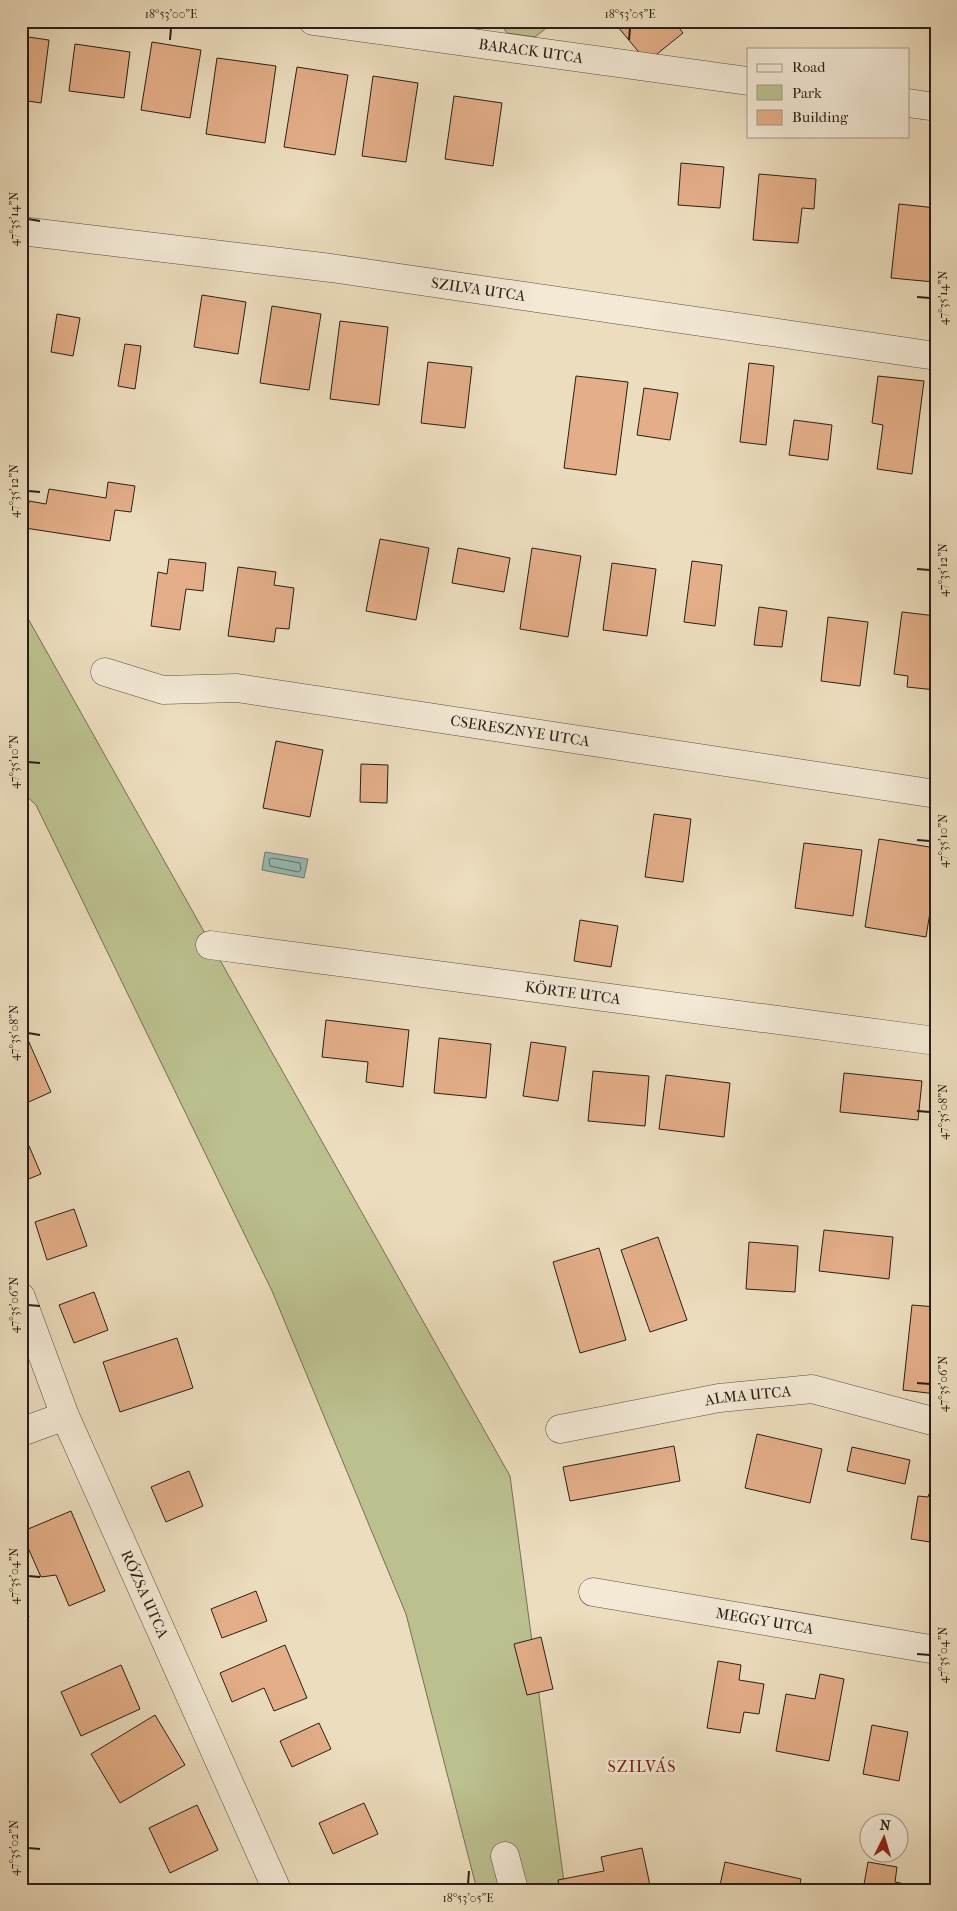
<svg xmlns="http://www.w3.org/2000/svg" width="957" height="1911" font-family="'IM FELL French Canon',serif">
<style>
.green{fill:#bcc08f;stroke:#737052}
.water{fill:#99bbb4;stroke:#6d7d75}
.lines{fill:none;stroke-linecap:round;stroke-linejoin:round}
.shore{stroke:#626d65;stroke-width:1}
.building{fill:#e3ae88;stroke:#2a1f16}
.street-casing{stroke:#5a4e40;stroke-width:29}
.street{stroke:#f3e9d5;stroke-width:28}
.ticks{fill:none;stroke:#2a1f16;stroke-width:2}
.labels{text-anchor:middle;dominant-baseline:central;stroke-width:5;stroke-linejoin:round;paint-order:stroke}
.street-label{font-size:15px;fill:#2a1f16;stroke:#f3e9d5}
.neighbourhood-label{font-size:16px;letter-spacing:1px;fill:#7a1f14;stroke:#f3e9d5}
.neatline{fill:none;stroke:#2a1f16;stroke-width:2}
.ticks-label{font-size:12px;text-anchor:middle;fill:#2a1f16}
</style>
<rect width="100%" height="100%" fill="#ecddbe"/>
<filter id="stains"><feTurbulence type="fractalNoise" baseFrequency=".004" numOctaves="4"/><feColorMatrix values="0 0 0 0 .2 0 0 0 0 .09 0 0 0 0 .02 0 0 0 .5 -.17"/></filter>
<radialGradient id="worn" r=".72"><stop offset=".6" stop-color="#630" stop-opacity="0"/><stop offset="1" stop-color="#630" stop-opacity=".3"/></radialGradient>
<!-- green -->
<g class="green">
<path d="M499 21H555L535 37 507 33Z"/>
<path d="M21 606 510 1476 565 1890H477L406 1614 272 1291 36 805 21 791Z"/>
</g>
<!-- water -->
<path class="water" d="M265 852 308 859 304 878 262 870Z"/>
<g class="lines">
<!-- shore -->
<path class="shore" d="M272 858 300 863 301 870 298 872 270 866 269 860Z"/>
</g>
<!-- building -->
<g class="building">
<path d="M613 21H674L683 33 647 62Z"/>
<path d="M21 36 49 40 41 103 21 100Z"/>
<path d="M152 42 201 50 190 118 141 110Z"/>
<path d="M75 44 130 52 124 98 69 91Z"/>
<path d="M217 58 276 66 265 143 206 134Z"/>
<path d="M297 67 348 75 335 155 284 147Z"/>
<path d="M373 76 418 83 406 162 362 156Z"/>
<path d="M454 96 502 103 493 166 445 159Z"/>
<path d="M681 163 724 167 720 208 678 205Z"/>
<path d="M759 174 816 179 814 209 802 208 798 243 753 240Z"/>
<path d="M899 204 936 208V263L934 282 891 278Z"/>
<path d="M202 295 246 302 238 354 194 347Z"/>
<path d="M272 306 321 314 309 390 260 383Z"/>
<path d="M57 314 80 318 73 356 51 352Z"/>
<path d="M340 321 388 327 379 405 330 399Z"/>
<path d="M125 344 141 346 135 389 118 386Z"/>
<path d="M428 362 472 367 465 428 421 423Z"/>
<path d="M749 363 774 366 766 445 740 442Z"/>
<path d="M576 376 628 382 616 475 564 468Z"/>
<path d="M878 376 924 381 912 474 877 469 883 425 872 423Z"/>
<path d="M644 388 678 393 670 440 637 435Z"/>
<path d="M794 420 832 425 828 460 789 455Z"/>
<path d="M108 482 135 486 131 512 115 510 110 541 25 528 29 501 46 504 49 489 106 498Z"/>
<path d="M380 539 429 548 416 620 366 611Z"/>
<path d="M458 548 510 558 504 592 452 583Z"/>
<path d="M532 548 581 556 568 637 520 629Z"/>
<path d="M169 559 206 563 203 591 186 589 180 630 151 626 158 572 167 574Z"/>
<path d="M692 561 722 565 715 626 684 622Z"/>
<path d="M612 563 656 569 647 636 603 630Z"/>
<path d="M238 567 276 572 274 585 294 588 289 629 276 628 274 642 228 636Z"/>
<path d="M759 607 787 611 782 647 754 645Z"/>
<path d="M902 612 936 616V690L907 687 908 676 894 674Z"/>
<path d="M828 617 868 622 860 686 821 681Z"/>
<path d="M276 741 323 750 310 817 263 808Z"/>
<path d="M361 764 388 765 387 803 360 802Z"/>
<path d="M654 814 691 819 683 882 645 877Z"/>
<path d="M879 839 936 848V875L926 937 865 927Z"/>
<path d="M804 843 862 850 853 916 795 908Z"/>
<path d="M580 920 618 926 611 967 574 961Z"/>
<path d="M326 1020 409 1030 403 1087 366 1082 368 1062 322 1057Z"/>
<path d="M24 1031 51 1092 22 1105 21 1032Z"/>
<path d="M439 1038 491 1044 486 1098 434 1093Z"/>
<path d="M531 1042 566 1047 558 1101 523 1096Z"/>
<path d="M593 1071 649 1076 645 1126 588 1121Z"/>
<path d="M844 1073 922 1081 918 1120 840 1112Z"/>
<path d="M666 1075 730 1083 724 1137 659 1129Z"/>
<path d="M23 1132 41 1174 21 1182V1133Z"/>
<path d="M74 1209 87 1246 47 1260 35 1222Z"/>
<path d="M824 1230 893 1237 889 1279 819 1271Z"/>
<path d="M658 1237 687 1320 650 1332 621 1250Z"/>
<path d="M749 1242 798 1246 795 1292 746 1289Z"/>
<path d="M599 1248 626 1340 580 1353 553 1262Z"/>
<path d="M94 1292 108 1330 74 1343 59 1305Z"/>
<path d="M912 1305 936 1307V1394L903 1390Z"/>
<path d="M177 1338 193 1388 120 1412 103 1362Z"/>
<path d="M757 1434 822 1449 810 1503 745 1488Z"/>
<path d="M674 1446 680 1481 570 1501 563 1467Z"/>
<path d="M852 1447 910 1460 905 1484 847 1471Z"/>
<path d="M189 1471 203 1506 166 1522 151 1487Z"/>
<path d="M933 1483 936 1484V1543L911 1539 918 1496 928 1497Z"/>
<path d="M71 1511 105 1591 69 1606 56 1575 41 1577 21 1532Z"/>
<path d="M256 1591 267 1621 222 1638 211 1609Z"/>
<path d="M21 1595 29 1617 21 1620Z"/>
<path d="M541 1637 553 1689 527 1695 514 1644Z"/>
<path d="M285 1645 307 1698 274 1711 264 1688 232 1702 220 1673Z"/>
<path d="M718 1661 741 1665 739 1680 764 1684 759 1714 744 1712 740 1733 707 1728Z"/>
<path d="M121 1665 140 1709 81 1736 61 1692Z"/>
<path d="M820 1674 844 1679 829 1761 776 1751 786 1694 815 1699Z"/>
<path d="M155 1715 185 1765 120 1803 91 1754Z"/>
<path d="M319 1723 331 1749 292 1767 280 1741Z"/>
<path d="M872 1725 908 1732 899 1781 863 1774Z"/>
<path d="M364 1803 378 1834 333 1854 319 1823Z"/>
<path d="M197 1805 218 1850 170 1873 149 1828Z"/>
<path d="M642 1848 651 1890H560L558 1880 604 1871 601 1857Z"/>
<path d="M725 1862 801 1879 799 1890H719Z"/>
<path d="M868 1862 897 1867 895 1882 936 1890H863Z"/>
</g>
<g class="lines">
<defs>
<g id="street">
<path id="s1" d="M313 21 748 81"/>
<path d="M908 103 936 107"/>
<path id="s2" d="M21 231 331 268 936 356"/>
<path id="s3" d="M105 672 163 690 237 688 936 794"/>
<path id="s4" d="M210 945 936 1041"/>
<path id="s5" d="M21 1297 65 1416 277 1890"/>
<path id="s6" d="M560 1429 719 1398 812 1389 936 1422"/>
<path d="M21 1432 65 1416"/>
<path id="s7" d="M593 1592 936 1650"/>
<path d="M505 1856 514 1890"/>
</g>
</defs>
<!-- street casing -->
<use href="#street" class="street-casing"/>
<!-- street -->
<use href="#street" class="street"/>
</g>
<!-- ticks -->
<path class="ticks" d="M170 40 171 28M629 40 630 28M28 219 40 221M917 297 930 298M28 491 40 492M917 569 930 570M28 762 40 763M917 840 930 841M28 1033 40 1035M917 1111 930 1112M28 1305 40 1306M917 1383 930 1384M28 1576 40 1577M917 1654 930 1655M28 1848 40 1849M468 1884 469 1871"/>
<g class="labels">
<!-- street labels -->
<g class="street-label">
<text stroke="none"><textPath href="#s1" startOffset="220">BARACK UTCA</textPath></text>
<text stroke="none"><textPath href="#s2" startOffset="461">SZILVA UTCA</textPath></text>
<text stroke="none"><textPath href="#s3" startOffset="421">CSERESZNYE UTCA</textPath></text>
<text stroke="none"><textPath href="#s4" startOffset="366">KÖRTE UTCA</textPath></text>
<text stroke="none"><textPath href="#s6" startOffset="191">ALMA UTCA</textPath></text>
<text stroke="none"><textPath href="#s5" startOffset="322">RÓZSA UTCA</textPath></text>
<text stroke="none"><textPath href="#s7" startOffset="174">MEGGY UTCA</textPath></text>
</g>
<!-- neighbourhood labels -->
<g class="neighbourhood-label">
<text x="642" y="1766">SZILVÁS</text>
</g>
</g>
<!-- margin -->
<rect width="957" height="1911" fill="none" stroke="#ecddbe" stroke-width="55"/>
<!-- legend -->
<rect x="747" y="48" width="162" height="90" fill="#f3e9d5" stroke="#a39889"/>
<rect x="757" y="64" width="25" height="8" fill="#f3e9d5" stroke="#a39889"/>
<text x="792" y="72" font-size="15" fill="#2a1f16">Road</text>
<rect x="757" y="85" width="25" height="15" fill="#bcc08f" stroke="#a39889"/>
<text x="792" y="98" font-size="15" fill="#2a1f16">Park</text>
<rect x="757" y="110" width="25" height="15" fill="#e3ae88" stroke="#a39889"/>
<text x="792" y="122" font-size="15" fill="#2a1f16">Building</text>
<!-- north arrow -->
<g transform="translate(884 1838) rotate(5)"><circle r="24" fill="#f3e9d5" stroke="#a39889"/>
<path d="M0-4L9 19L0 12L-9 19Z" fill="#8f2418"/>
<text y="-8" font-size="14" font-weight="bold" text-anchor="middle" fill="#2a1f16">N</text>
</g>
<rect x="28" y="28" width="902" height="1856" class="neatline"/>
<g class="ticks-label">
<text x="171" y="18">18°53'00"E</text>
<text x="630" y="18">18°53'05"E</text>
<text transform="translate(14 219) rotate(-90)" y="4">47°35'14"N</text>
<text transform="translate(943 298) rotate(-90)" y="4">47°35'14"N</text>
<text transform="translate(14 491) rotate(-90)" y="4">47°35'12"N</text>
<text transform="translate(943 570) rotate(-90)" y="4">47°35'12"N</text>
<text transform="translate(14 762) rotate(-90)" y="4">47°35'10"N</text>
<text transform="translate(943 841) rotate(-90)" y="4">47°35'10"N</text>
<text transform="translate(14 1033) rotate(-90)" y="4">47°35'08"N</text>
<text transform="translate(943 1112) rotate(-90)" y="4">47°35'08"N</text>
<text transform="translate(14 1305) rotate(-90)" y="4">47°35'06"N</text>
<text transform="translate(943 1384) rotate(-90)" y="4">47°35'06"N</text>
<text transform="translate(14 1576) rotate(-90)" y="4">47°35'04"N</text>
<text transform="translate(943 1655) rotate(-90)" y="4">47°35'04"N</text>
<text transform="translate(14 1848) rotate(-90)" y="4">47°35'02"N</text>
<text x="468" y="1902">18°53'05"E</text>
</g>
<rect width="100%" height="100%" filter="url(#stains)"/>
<rect width="100%" height="100%" fill="url(#worn)"/>
</svg>
